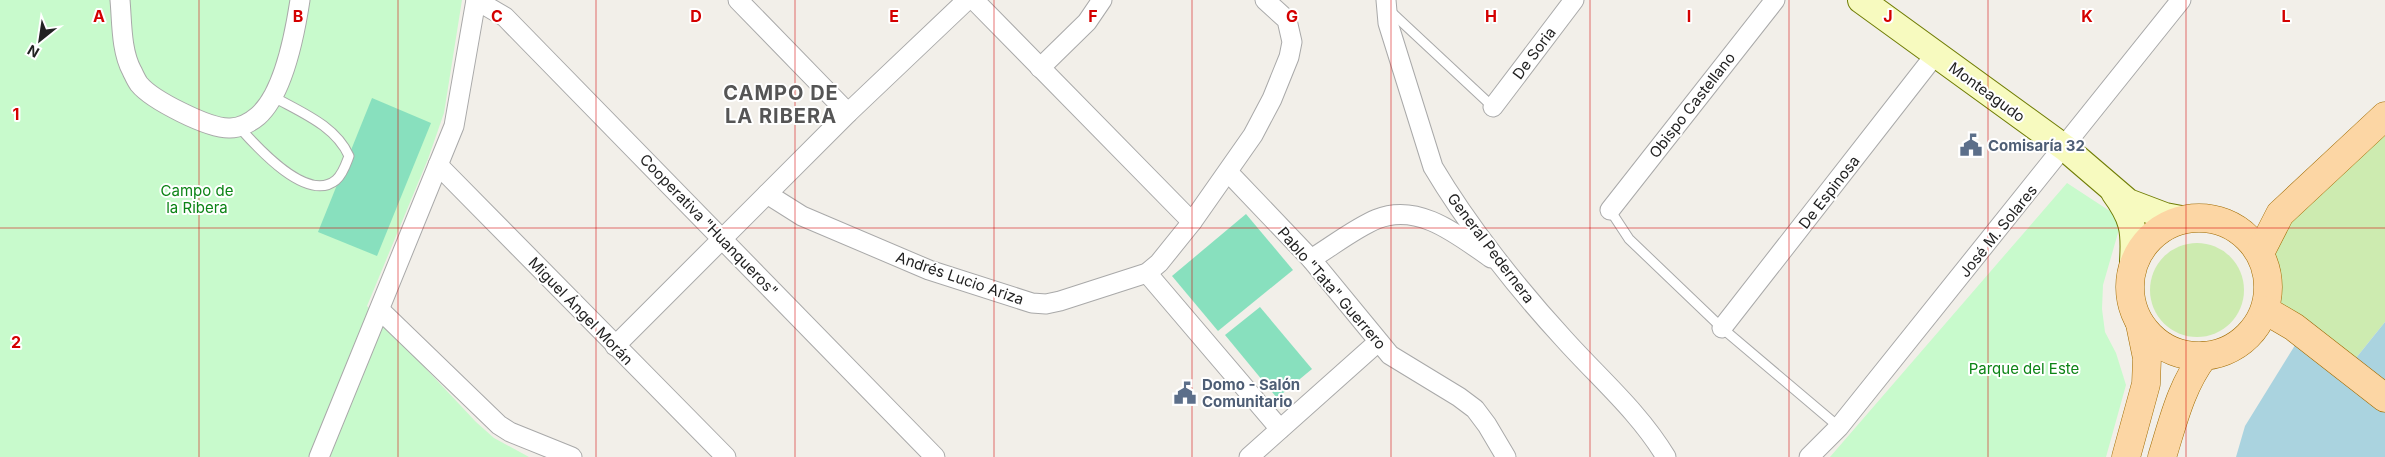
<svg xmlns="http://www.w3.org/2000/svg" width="2385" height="457" font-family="Inter,sans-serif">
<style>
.grass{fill:#cdebb0}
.park{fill:#c8facc}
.pitch{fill:#88e0be}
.water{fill:#aad3df}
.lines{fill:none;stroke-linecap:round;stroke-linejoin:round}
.lane-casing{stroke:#a9a9a9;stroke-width:11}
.street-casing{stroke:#a9a9a9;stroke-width:21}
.secondary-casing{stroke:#707d05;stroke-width:28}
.primary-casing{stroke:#a06b00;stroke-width:29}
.lane{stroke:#fff;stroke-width:9}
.street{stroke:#fff;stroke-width:19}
.secondary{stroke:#f7fabf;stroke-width:26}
.primary{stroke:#fcd6a4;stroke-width:28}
.grid{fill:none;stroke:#d40000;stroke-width:1;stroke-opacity:0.55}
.labels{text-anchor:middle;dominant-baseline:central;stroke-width:4;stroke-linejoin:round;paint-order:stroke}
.street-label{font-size:15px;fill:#222;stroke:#fff}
.service-label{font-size:15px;font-weight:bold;fill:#4e5e75;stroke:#fff;text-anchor:start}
.park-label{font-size:15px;fill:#0c8416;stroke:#fff}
.district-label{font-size:20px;font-weight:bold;letter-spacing:1px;fill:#555;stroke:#fff}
.grid-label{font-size:16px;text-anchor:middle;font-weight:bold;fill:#d40000;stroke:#fff;stroke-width:4;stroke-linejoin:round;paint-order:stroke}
</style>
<rect width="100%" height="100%" fill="#f2efe9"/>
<!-- grass -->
<g class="grass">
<path d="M2385 116V322L2356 358 2385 381 2265 310 2268 276 2260 253Z"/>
<circle cx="2197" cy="290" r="47"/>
</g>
<!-- park -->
<g class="park">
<path d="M0 0H462L444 113 428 159 367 306 476 422 494 438 529 457H0Z"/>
<path d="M2067 183 2122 219 2103 285 2102 309 2105 332 2116 353 2126 385 2106 457H1830Z"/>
</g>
<!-- pitch -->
<g class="pitch">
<path d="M372 98 431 123 377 256 318 232Z"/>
<path d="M1246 214 1293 270 1218 331 1172 276Z"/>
<path d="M1260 307 1312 369 1277 398 1225 335Z"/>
</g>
<!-- water -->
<path class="water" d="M2310 321 2356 358 2385 322V457H2236L2245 426Z"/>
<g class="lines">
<defs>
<g id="lane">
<path d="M1389 10 1493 107"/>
<path d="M239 127C256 146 307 204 336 180 343 174 346 164 349 156 335 125 300 112 272 96"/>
<path d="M1610 210 1629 239 1722 328 1839 427"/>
</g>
<g id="street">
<path d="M120 0C122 22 121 51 132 71 134 75 136 80 139 84 152 100 209 129 230 128 240 128 251 122 258 116 284 93 295 33 300 0"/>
<path d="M476 0 505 17 935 457"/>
<path d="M738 0 848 113"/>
<path d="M974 0 1192 222"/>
<path d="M1386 0 1388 23 1433 167C1468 226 1518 289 1564 339 1599 378 1639 412 1666 457"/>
<path d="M1040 68 1087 22 1102 0"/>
<path d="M1493 107 1574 0"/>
<path d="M438 165 726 457"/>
<path d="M1228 172 1311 259 1390 355 1459 397 1475 409 1487 425 1506 457"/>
<path d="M767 194 802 216 929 270 1032 303 1046 304 1060 301 1147 273 1159 263 1192 222 1253 135 1272 99 1289 57 1292 42 1287 20 1265 0"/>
<path d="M1610 210 1775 0"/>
<path d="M1311 259C1331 247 1355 228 1377 219 1419 202 1459 236 1491 258"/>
<path d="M1147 273 1280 429"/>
<path d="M380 310 499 425 510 432 572 457"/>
<path d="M1722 328 1935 55"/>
<path d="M615 346 848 113 967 0"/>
<path d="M319 457 454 126 476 0"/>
<path d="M1249 457 1378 342"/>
<path d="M1809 457 1839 427 2181 0"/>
</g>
<g id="secondary">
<path d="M1861 0 2065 148 2128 202 2165 216 2181 219"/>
<path d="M2114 192C2133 218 2135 230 2133 261"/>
</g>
<g id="primary">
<circle cx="2199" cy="287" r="69"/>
<path d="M2260 253 2280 214 2385 116"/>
<path d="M2265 310 2294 327 2385 398"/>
<path d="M2126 457 2146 384 2147 358 2140 324"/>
<path d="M2162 457C2173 422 2181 386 2204 356"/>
</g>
</defs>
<!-- lane casing -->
<use href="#lane" class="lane-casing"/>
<!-- street casing -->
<use href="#street" class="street-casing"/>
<!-- secondary casing -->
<use href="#secondary" class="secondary-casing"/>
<!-- primary casing -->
<use href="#primary" class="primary-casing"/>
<!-- lane -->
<use href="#lane" class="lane"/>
<!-- street -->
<use href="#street" class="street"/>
<!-- secondary -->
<use href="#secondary" class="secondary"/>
<!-- primary -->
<use href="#primary" class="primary"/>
</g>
<!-- grid -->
<path class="grid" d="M199 0V457M398 0V457M596 0V457M795 0V457M994 0V457M1192 0V457M1391 0V457M1590 0V457M1789 0V457M1988 0V457M2186 0V457M0 228H2385"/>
<!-- icons -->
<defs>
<symbol id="civic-bare" viewBox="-9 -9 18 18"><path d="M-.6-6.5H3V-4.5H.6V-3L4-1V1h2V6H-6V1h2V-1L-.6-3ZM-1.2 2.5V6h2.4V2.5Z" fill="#5c6f8a" stroke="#fff" stroke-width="2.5" paint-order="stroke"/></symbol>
</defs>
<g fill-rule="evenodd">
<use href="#civic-bare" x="1955" y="129" width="32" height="32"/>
<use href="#civic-bare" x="1169" y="377" width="32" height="32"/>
</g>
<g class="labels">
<!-- street labels -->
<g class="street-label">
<text transform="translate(1534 53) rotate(-53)">De Soria</text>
<text transform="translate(1987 92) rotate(36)">Monteagudo</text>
<text transform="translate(1692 105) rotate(-52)">Obispo Castellano</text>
<text transform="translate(1829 192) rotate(-52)">De Espinosa</text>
<text transform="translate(709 225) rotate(46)">Cooperativa "Huanqueros"</text>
<text transform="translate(1998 231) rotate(-51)">José M. Solares</text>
<text transform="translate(1491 248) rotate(53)">General Pedernera</text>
<text transform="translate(960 278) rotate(19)">Andrés Lucio Ariza</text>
<text transform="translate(1332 288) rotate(49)">Pablo "Tata" Guerrero</text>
<text transform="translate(581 311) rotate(46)">Miguel Ángel Morán</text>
</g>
<!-- service labels -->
<g class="service-label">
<text x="1988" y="145">Comisaría 32</text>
<text x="1202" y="384">Domo - Salón<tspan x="1202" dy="17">Comunitario</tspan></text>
</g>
<!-- park labels -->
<g class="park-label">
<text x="197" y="190">Campo de<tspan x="197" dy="17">la Ribera</tspan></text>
<text x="2024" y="368">Parque del Este</text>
</g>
<!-- district labels -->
<g class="district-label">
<text x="781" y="93">CAMPO DE<tspan x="781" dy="23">LA RIBERA</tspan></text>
</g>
</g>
<g class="grid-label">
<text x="99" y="22">A</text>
<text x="298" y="22">B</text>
<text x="497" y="22">C</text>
<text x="696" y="22">D</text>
<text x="894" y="22">E</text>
<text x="1093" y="22">F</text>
<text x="1292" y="22">G</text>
<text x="1491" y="22">H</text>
<text x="1689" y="22">I</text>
<text x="1888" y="22">J</text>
<text x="2087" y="22">K</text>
<text x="2286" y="22">L</text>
<text x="16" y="120">1</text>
<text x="16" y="348">2</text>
</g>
<!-- north arrow -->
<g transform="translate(40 40) rotate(210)" stroke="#ffffff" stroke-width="4" paint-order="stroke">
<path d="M0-4L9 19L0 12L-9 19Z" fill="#222222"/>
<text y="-8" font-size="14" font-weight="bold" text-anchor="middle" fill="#222222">N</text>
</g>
</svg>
